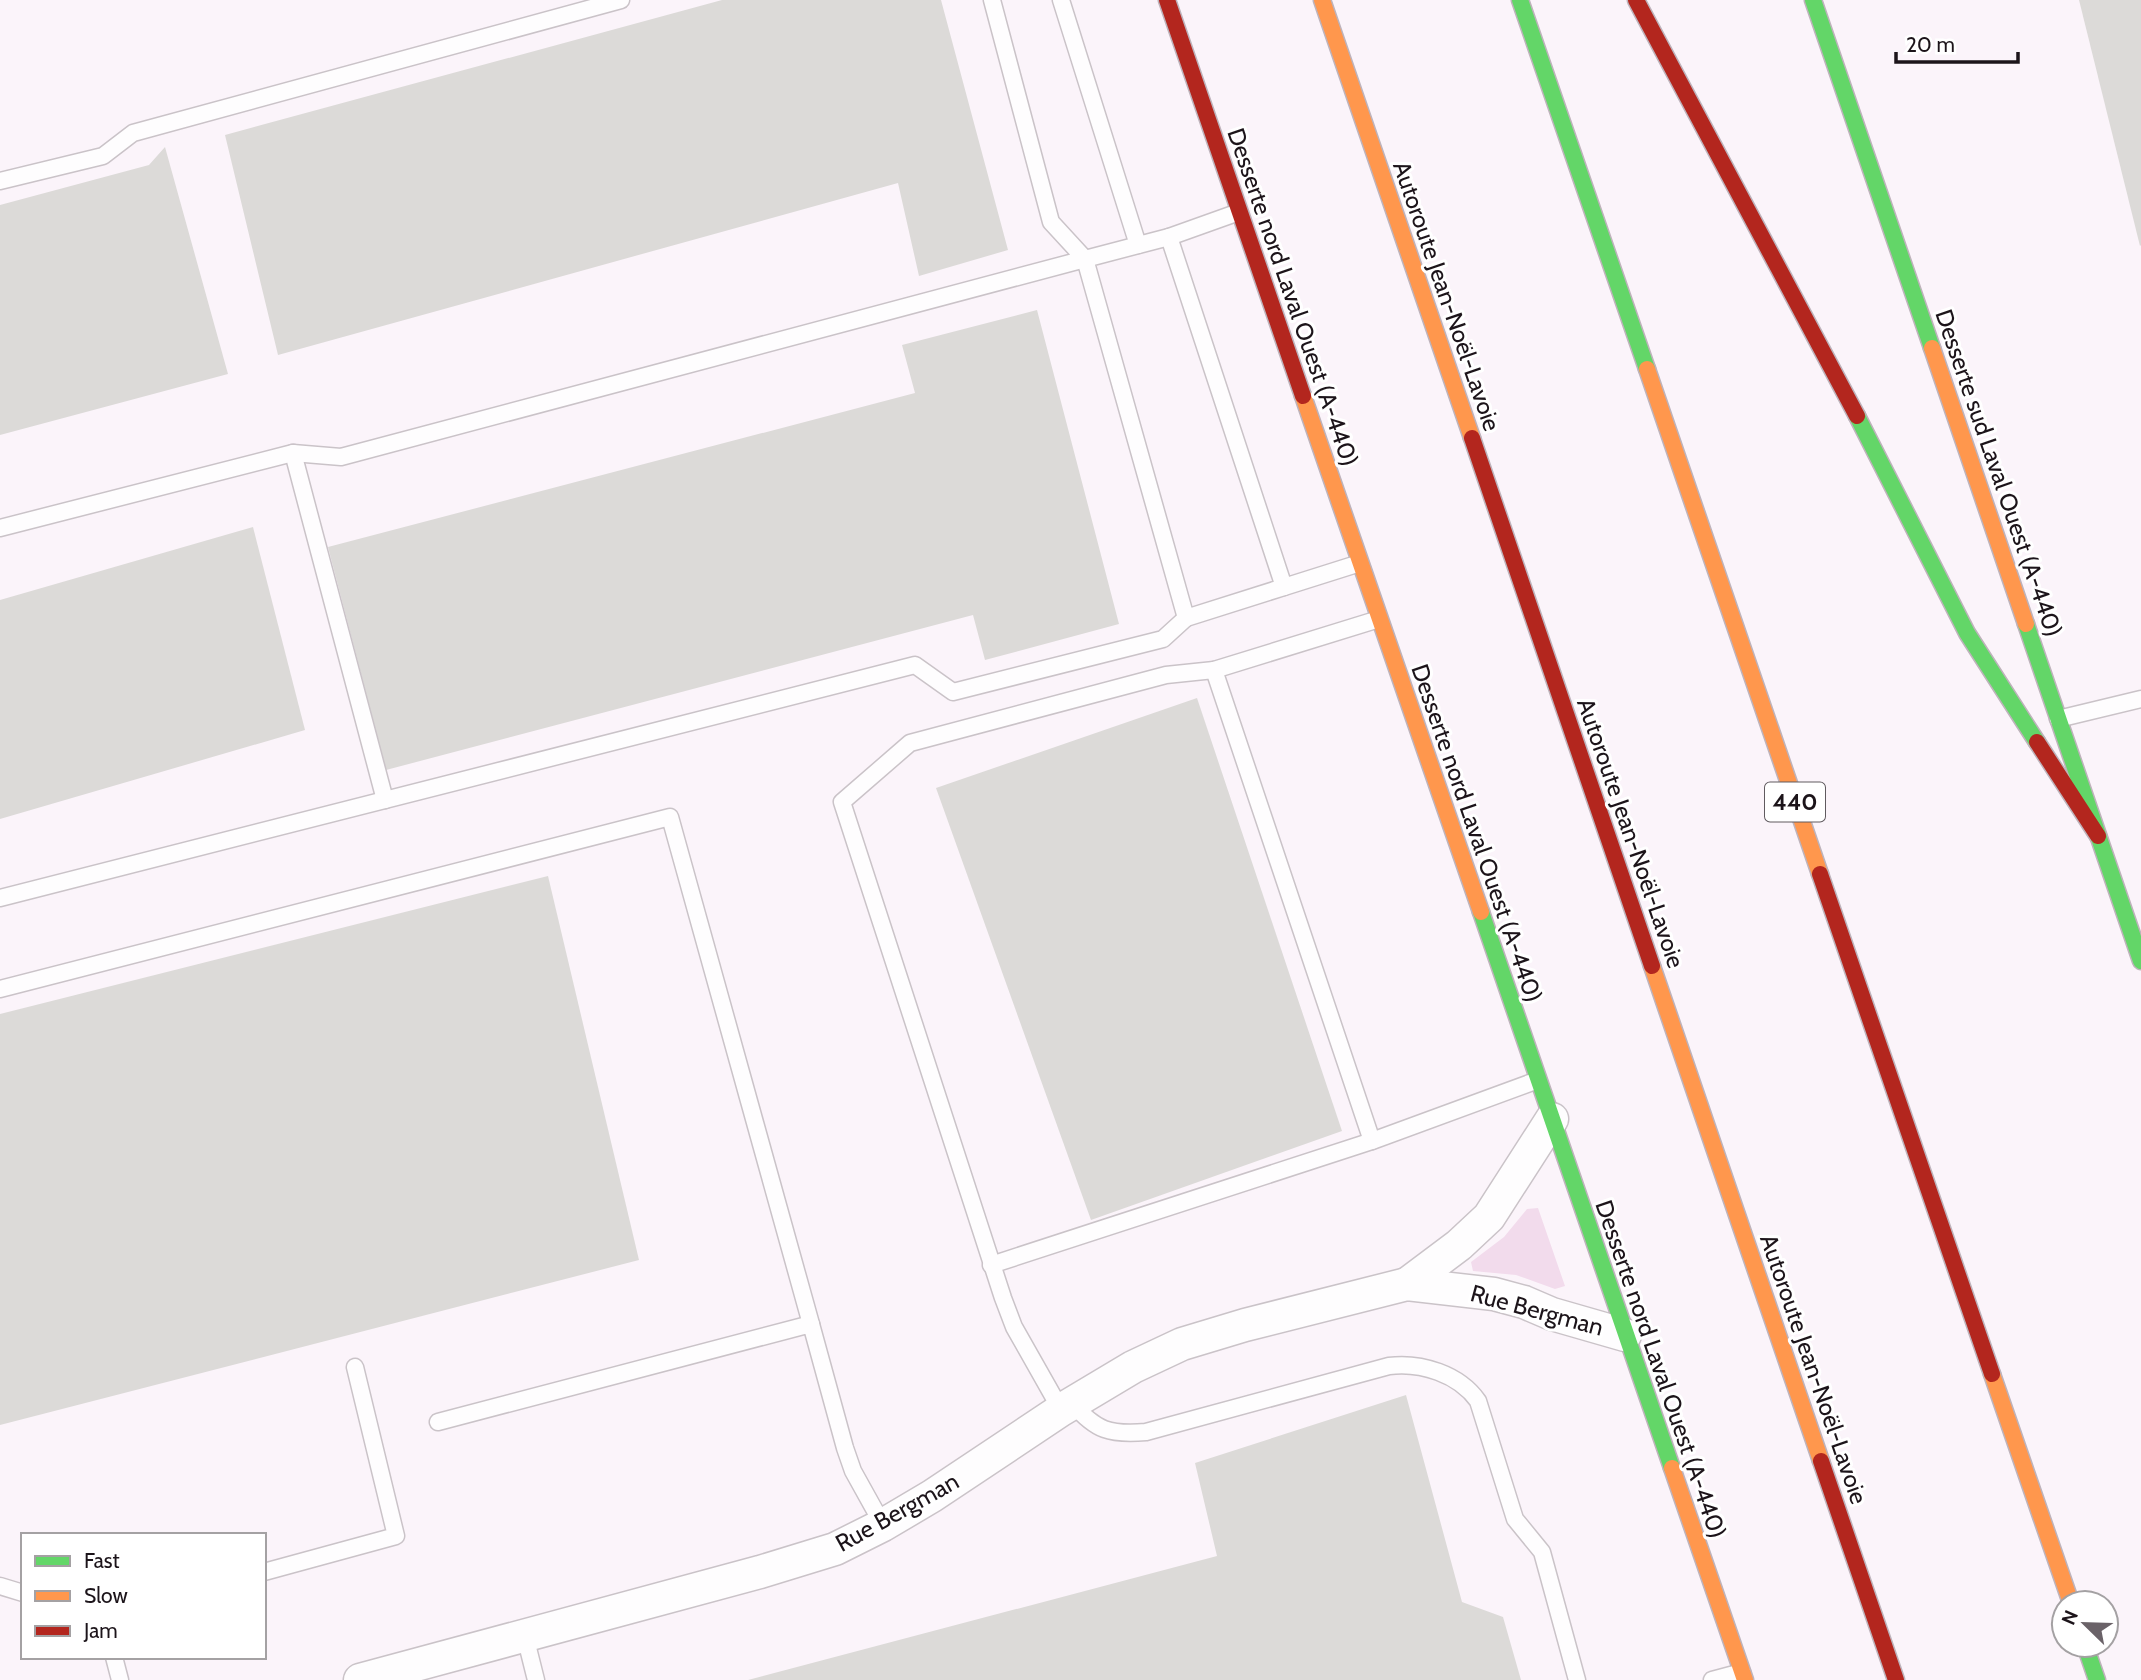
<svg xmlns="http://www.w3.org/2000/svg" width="2141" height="1680" font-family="Cabin,sans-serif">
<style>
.green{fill:#f2dbec}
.building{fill:#dcdad8}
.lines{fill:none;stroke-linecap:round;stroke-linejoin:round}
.lane-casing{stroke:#cac3c8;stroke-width:19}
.street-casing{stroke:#cac3c8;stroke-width:35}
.fast-casing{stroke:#beb3bb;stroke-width:19}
.slow-casing{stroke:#beb3bb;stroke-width:19}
.jam-casing{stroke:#beb3bb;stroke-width:19}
.lane{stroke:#fefdfe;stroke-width:16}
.street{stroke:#fefdfe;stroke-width:32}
.fast{stroke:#63d668;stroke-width:16}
.slow{stroke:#ff974d;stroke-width:16}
.jam{stroke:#b3261e;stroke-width:16}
.labels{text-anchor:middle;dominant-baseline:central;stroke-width:6;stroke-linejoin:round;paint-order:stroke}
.shield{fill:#fff;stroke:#605a5f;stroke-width:2}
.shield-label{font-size:23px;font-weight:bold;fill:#1c141a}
.street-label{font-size:24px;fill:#1c141a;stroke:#fff}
</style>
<rect width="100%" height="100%" fill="#fbf4fa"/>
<!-- green -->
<path class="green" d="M1538 1208 1565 1286 1555 1289 1516 1275 1473 1271 1471 1262 1504 1237 1527 1209Z"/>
<!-- building -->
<g class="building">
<path d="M722 0H941L1008 250 919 276 898 183 278 355 225 135Z"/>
<path d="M2079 0H2141V245L2140 246Z"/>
<path d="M165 147 228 374 0 435V205L149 165Z"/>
<path d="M1037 310 1119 624 985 660 973 615 386 770 328 547 915 393 902 345Z"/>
<path d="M253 527 305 730 0 819V600Z"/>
<path d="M1197 698 1342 1131 1091 1220 936 788Z"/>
<path d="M548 876 639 1260 0 1425V1014Z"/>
<path d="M1406 1395 1462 1602 1503 1617 1521 1680H748L1217 1556 1195 1463Z"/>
</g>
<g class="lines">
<defs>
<g id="lane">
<path d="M1061 0 1138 245"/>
<path d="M0 181 103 156 133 133 621 0"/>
<path d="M1239 212 1169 237 1284 587 1360 563"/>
<path d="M1169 237 1085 259 1186 618 1284 587"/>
<path d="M293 453 385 800"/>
<path d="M0 528 293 453 341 457 1085 259 1051 222 992 0"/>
<path d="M1379 619 1214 670 1372 1141 1538 1080"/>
<path d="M2058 719 2141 699"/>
<path d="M0 898 915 665 953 692 1163 639 1186 618"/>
<path d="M0 989 670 817 811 1324"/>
<path d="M991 1265 1372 1141"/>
<path d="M1072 1403C1096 1431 1110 1435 1146 1432L1389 1366C1421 1362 1459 1374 1478 1401L1515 1519 1542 1552 1577 1680"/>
<path d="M1061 1410 1014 1327 1003 1298 842 802 910 743 1166 675 1214 670"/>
<path d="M438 1422 811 1324 845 1448 853 1471 883 1525"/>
<path d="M264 1572 396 1536 355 1367"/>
<path d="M0 1586 23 1593"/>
<path d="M525 1636 536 1680"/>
<path d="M114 1657 120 1680"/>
<path d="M1712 1680 1742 1672"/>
</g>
<g id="street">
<path d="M1407 1284 1459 1245 1489 1217 1552 1119"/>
<path d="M360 1680 760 1572 835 1549 883 1525 932 1496 1061 1410 1133 1367 1182 1344 1245 1325 1407 1284 1494 1294 1524 1302 1552 1314 1625 1335"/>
</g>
<g id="fast">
<path d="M1520 0 1647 369"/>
<path d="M1813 0 1932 348"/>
<path d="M1857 416 1967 633 2037 742"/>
<path d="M2026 624 2141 961"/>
<path d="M1481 912 1672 1468"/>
<path d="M2085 1645 2097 1680"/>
</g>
<g id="slow">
<path d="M1322 0 1472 438"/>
<path d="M1932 348 2026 624"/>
<path d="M1647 369 1820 874"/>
<path d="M1303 396 1481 912"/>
<path d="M1652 966 1821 1461"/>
<path d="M1992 1374 2071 1603"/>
<path d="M1672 1468 1745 1680"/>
</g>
<g id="jam">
<path d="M1167 0 1303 396"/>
<path d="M1636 0 1857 416"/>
<path d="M1472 438 1652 966"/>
<path d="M2037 742 2098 836"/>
<path d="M1820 874 1992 1374"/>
<path d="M1821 1461 1896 1680"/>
</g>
</defs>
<!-- lane casing -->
<use href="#lane" class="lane-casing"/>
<!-- street casing -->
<use href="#street" class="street-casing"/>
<!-- fast casing -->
<use href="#fast" class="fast-casing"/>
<!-- slow casing -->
<use href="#slow" class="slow-casing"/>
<!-- jam casing -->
<use href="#jam" class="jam-casing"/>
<!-- lane -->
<use href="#lane" class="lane"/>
<!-- street -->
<use href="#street" class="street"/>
<!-- fast -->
<use href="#fast" class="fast"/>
<!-- slow -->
<use href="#slow" class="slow"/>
<!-- jam -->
<use href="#jam" class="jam"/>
</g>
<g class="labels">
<!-- shield labels -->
<rect class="shield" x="1765" y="782.5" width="60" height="39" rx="5"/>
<g class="shield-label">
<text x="1795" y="802">440</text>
</g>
<!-- street labels -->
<g class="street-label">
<text transform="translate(1447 296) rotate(71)">Autoroute Jean-Noël-Lavoie</text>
<text transform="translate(1293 297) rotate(71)">Desserte nord Laval Ouest (A-440)</text>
<text transform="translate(1999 473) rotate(71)">Desserte sud Laval Ouest (A-440)</text>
<text transform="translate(1477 833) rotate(71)">Desserte nord Laval Ouest (A-440)</text>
<text transform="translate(1631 833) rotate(71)">Autoroute Jean-Noël-Lavoie</text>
<text transform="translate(1537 1310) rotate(15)">Rue Bergman</text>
<text transform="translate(1661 1369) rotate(71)">Desserte nord Laval Ouest (A-440)</text>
<text transform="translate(1814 1369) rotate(71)">Autoroute Jean-Noël-Lavoie</text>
<text transform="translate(897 1512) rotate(-29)">Rue Bergman</text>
</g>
</g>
<!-- legend -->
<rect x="21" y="1533" width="245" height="126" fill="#ffffff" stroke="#a4a1a3" stroke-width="2"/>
<rect x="35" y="1556" width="35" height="10" fill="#63d668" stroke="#a4a1a3" stroke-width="2"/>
<text x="84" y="1568" font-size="21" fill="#1c141a">Fast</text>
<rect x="35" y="1591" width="35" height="10" fill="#ff974d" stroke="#a4a1a3" stroke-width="2"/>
<text x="84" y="1603" font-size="21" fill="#1c141a">Slow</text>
<rect x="35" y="1626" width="35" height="10" fill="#b3261e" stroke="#a4a1a3" stroke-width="2"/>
<text x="84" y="1638" font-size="21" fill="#1c141a">Jam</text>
<!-- north arrow -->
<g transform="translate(2085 1624) rotate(293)"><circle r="33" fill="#ffffff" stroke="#a4a1a3" stroke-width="2"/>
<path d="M0-5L12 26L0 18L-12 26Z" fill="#6a6268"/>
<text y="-10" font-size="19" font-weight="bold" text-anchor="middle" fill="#1c141a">N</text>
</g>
<!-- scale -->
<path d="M1896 52v10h122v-10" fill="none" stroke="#1c141a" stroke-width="3.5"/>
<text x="1906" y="52" font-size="21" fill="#1c141a" stroke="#ffffff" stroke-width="5" paint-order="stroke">20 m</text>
</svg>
